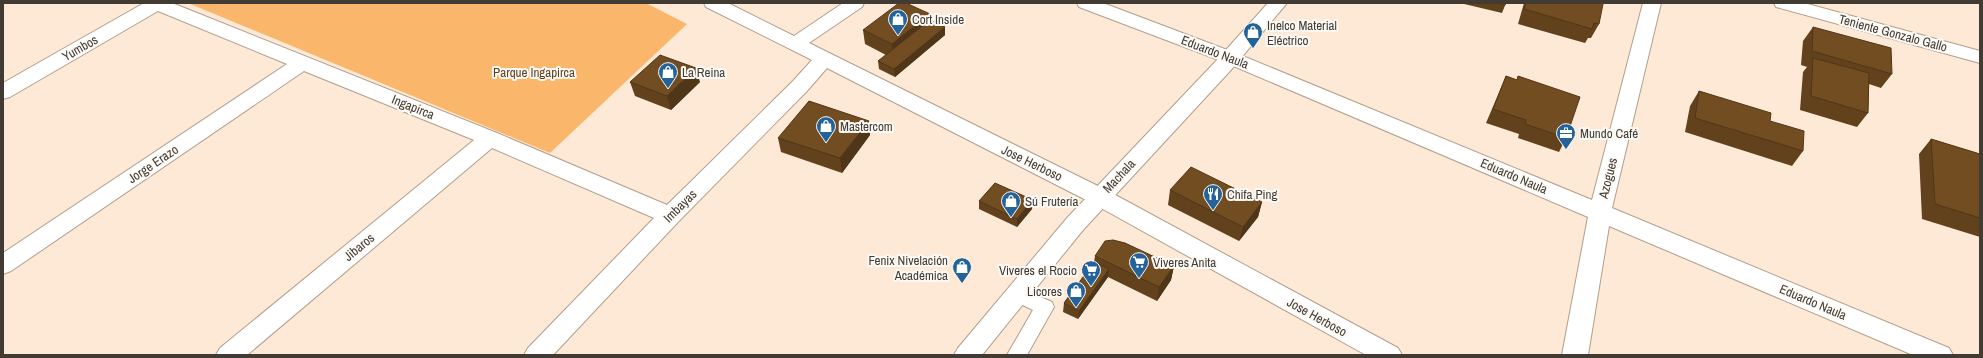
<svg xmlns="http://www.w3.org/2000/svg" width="1983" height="358" font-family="'Archivo Narrow',sans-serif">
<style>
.green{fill:#fab76b}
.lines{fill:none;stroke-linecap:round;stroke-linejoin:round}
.lane-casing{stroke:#b19f8c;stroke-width:2}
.street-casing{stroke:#b19f8c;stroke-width:2}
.secondary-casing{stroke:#b19f8c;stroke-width:2}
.lane{fill:#fff;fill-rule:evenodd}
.street{fill:#fff;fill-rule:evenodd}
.secondary{fill:#fff;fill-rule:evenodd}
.wall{fill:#62421d}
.shaded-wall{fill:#503618}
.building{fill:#724d22;stroke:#503618}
.labels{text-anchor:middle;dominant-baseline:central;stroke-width:4;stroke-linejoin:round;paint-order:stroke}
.poi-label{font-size:13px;fill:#423b33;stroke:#fdf9f5;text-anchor:start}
.street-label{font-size:13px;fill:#423b33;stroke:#fdf9f5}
.park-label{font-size:13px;fill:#5e4120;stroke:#fdf9f5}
</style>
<rect width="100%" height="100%" fill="#fde9d5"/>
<!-- green -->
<path class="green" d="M188 3H646L687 24 550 153Z"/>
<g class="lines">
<defs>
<path id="lane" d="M1017 287 1052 302 1054 307 1027 355H1007L1033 310 1010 299 1008 294 1010 289Z"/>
<g id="street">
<path d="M144 3H172L497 133 667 205 793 81 812 60 706 7 704 3H728L794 36 843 3H864L862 7 809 43 1108 191 1398 348 1402 355H1366L1092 203 827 68 807 91 678 222 553 355H524L528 348 654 218 492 148 247 355H216L220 348 474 140 304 71 11 271 3 274V253L287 64 158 11 10 97 3 99V83Z"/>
<path d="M1077 3H1103L1238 54 1592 200 1643 3H1661L1612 208 1949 348 1953 355H1913L1609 226 1588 355H1562L1588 217 1224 62 1079 7Z"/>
<path d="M1774 3H1804L1980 51V63L1776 7Z"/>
</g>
<path id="secondary" d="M1268 3H1287L1230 71 1083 230 982 355H954L958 348 1067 218 1216 61Z"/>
</defs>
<!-- lane casing -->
<use href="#lane" class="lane-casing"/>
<!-- street casing -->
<use href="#street" class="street-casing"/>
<!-- secondary casing -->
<use href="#secondary" class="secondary-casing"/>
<!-- lane -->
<use href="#lane" class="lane"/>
<!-- street -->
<use href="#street" class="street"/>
<!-- secondary -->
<use href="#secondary" class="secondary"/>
</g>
<!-- wall -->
<g class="wall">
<path d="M1460 3H1506L1502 13Z"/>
<path d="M1524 3H1601L1599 24 1591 38H1588L1585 43 1518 24Z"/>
<path d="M930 14V20L945 27V35L895 77 879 69 878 61 886 55 865 44 863 30Z"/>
<path d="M1813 27 1892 74 1881 88 1869 84 1868 113 1857 127 1800 110 1803 72 1807 67 1801 65 1803 41Z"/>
<path d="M1506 76 1517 80 1518 76 1566 138 1559 152 1518 138 1519 134 1486 123Z"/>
<path d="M630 82H700L671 110 635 96Z"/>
<path d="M1699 91 1770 121 1803 151 1792 166 1685 132 1690 106Z"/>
<path d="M869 121 870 135 842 173 781 152 778 138Z"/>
<path d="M1931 139 1980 154V237L1922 219 1919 154Z"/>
<path d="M1170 190 1262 202 1258 217 1239 241 1168 205Z"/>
<path d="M1033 200 1032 209 1017 227 979 209V201Z"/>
<path d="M1095 256 1174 266 1171 280 1157 301 1108 277 1078 319 1063 312 1064 303 1094 262Z"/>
</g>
<!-- shaded-wall -->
<g class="shaded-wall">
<path d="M930 14V28L893 58 892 44Z"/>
<path d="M945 27V35L895 77 894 69Z"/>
<path d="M696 68 700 82 671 110 667 96Z"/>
<path d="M869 121 870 135 842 173 840 158Z"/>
<path d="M1033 200 1032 209 1017 227V219Z"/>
<path d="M1262 202 1258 217 1239 241 1243 227Z"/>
<path d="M1174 266 1171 280 1157 301 1159 287Z"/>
<path d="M1109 269 1108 277 1078 319 1079 311Z"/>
</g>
<!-- building -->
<g class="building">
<path d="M899 3H906L930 14 892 44 863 30Z"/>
<path d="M1498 3H1506L1505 5Z"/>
<path d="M1526 3H1601L1603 4 1599 24 1594 23 1592 29 1524 9Z"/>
<path d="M930 20 945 27 894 69 878 61Z"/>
<path d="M1813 27 1891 48 1892 74 1812 51Z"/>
<path d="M660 55 696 68 667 96 630 82Z"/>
<path d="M1813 58 1869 73 1868 113 1811 96Z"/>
<path d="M1506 76 1517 80 1518 76 1580 97 1566 138 1525 124 1526 120 1493 109Z"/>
<path d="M1699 91 1771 113 1770 121 1804 131 1803 151 1695 118Z"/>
<path d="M809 101 869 121 840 158 778 138Z"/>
<path d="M1931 139 1980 154V218L1935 204Z"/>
<path d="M1191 167 1262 202 1243 227 1170 190Z"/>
<path d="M995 183 1033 200 1017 219 979 201Z"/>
<path d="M1113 240 1125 243 1174 266 1159 287 1095 256 1105 241Z"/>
<path d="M1094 262 1109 269 1079 311 1064 303Z"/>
</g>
<!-- icons -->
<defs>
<symbol id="shop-pin" viewBox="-11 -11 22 30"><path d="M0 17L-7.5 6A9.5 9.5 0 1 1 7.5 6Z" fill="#236399" stroke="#fdf9f5"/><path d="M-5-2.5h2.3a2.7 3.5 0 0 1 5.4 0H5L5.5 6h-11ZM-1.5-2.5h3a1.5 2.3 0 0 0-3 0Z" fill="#fff"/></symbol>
<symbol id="office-pin" viewBox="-11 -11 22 30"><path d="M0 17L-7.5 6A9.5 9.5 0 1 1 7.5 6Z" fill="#236399" stroke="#fdf9f5"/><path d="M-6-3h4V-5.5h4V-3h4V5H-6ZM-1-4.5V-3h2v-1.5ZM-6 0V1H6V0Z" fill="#fff"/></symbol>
<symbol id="restaurant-pin" viewBox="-11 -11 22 30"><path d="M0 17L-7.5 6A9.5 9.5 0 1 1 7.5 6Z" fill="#236399" stroke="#fdf9f5"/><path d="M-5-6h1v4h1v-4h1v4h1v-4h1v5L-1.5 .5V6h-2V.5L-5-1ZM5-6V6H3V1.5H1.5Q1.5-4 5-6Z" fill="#fff"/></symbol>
<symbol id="supermarket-pin" viewBox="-11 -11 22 30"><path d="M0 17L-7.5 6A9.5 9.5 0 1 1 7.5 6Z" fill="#236399" stroke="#fdf9f5"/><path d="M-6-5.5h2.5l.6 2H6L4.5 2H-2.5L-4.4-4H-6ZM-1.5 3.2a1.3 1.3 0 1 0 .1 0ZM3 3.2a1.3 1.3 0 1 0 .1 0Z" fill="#fff"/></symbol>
</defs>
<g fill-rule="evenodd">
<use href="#shop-pin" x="887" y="8" width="22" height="30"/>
<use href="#shop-pin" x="1242" y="21" width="22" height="30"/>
<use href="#shop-pin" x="657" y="61" width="22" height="30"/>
<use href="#shop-pin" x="815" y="115" width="22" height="30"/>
<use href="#office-pin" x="1555" y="122" width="22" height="30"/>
<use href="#restaurant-pin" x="1202" y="183" width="22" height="30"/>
<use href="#shop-pin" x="1000" y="190" width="22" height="30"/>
<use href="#supermarket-pin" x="1128" y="251" width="22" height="30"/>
<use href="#shop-pin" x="951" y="256" width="22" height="30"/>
<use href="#supermarket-pin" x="1080" y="259" width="22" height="30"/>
<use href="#shop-pin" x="1065" y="280" width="22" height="30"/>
</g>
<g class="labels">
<!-- poi labels -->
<g class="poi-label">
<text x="912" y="19">Cort Inside</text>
<text x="1267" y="25">Inelco Material<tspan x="1267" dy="15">Eléctrico</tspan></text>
<text x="682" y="72">La Reina</text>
<text x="840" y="126">Mastercom</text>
<text x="1580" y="133">Mundo Café</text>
<text x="1227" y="194">Chifa Ping</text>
<text x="1025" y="201">Sú Frutería</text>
<text x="948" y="260" text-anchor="end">Fenix Nivelación<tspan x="948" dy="15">Académica</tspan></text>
<text x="1153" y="262">Viveres Anita</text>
<text x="1077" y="270" text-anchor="end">Viveres el Rocio</text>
<text x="1062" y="291" text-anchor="end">Licores</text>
</g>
<!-- street labels -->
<g class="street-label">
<text transform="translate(1893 33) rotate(15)">Teniente Gonzalo Gallo</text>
<text transform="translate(80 48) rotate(-30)">Yumbos</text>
<text transform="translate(1215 52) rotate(21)">Eduardo Naula</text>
<text transform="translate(413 107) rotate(22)">Ingapirca</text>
<text transform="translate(1032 163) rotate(26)">Jose Herboso</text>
<text transform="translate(153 164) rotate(-34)">Jorge Erazo</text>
<text transform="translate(1119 176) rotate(-47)">Machala</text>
<text transform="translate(1514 176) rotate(23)">Eduardo Naula</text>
<text transform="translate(1608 178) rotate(-76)">Azogues</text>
<text transform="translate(680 206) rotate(-45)">Imbayas</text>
<text transform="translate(359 247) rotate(-40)">Jibaros</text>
<text transform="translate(1813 302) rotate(23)">Eduardo Naula</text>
<text transform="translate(1317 317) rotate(29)">Jose Herboso</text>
</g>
<!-- park labels -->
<g class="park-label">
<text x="534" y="72">Parque Ingapirca</text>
</g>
</g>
<!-- border -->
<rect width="1983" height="358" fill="none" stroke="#423b33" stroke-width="8"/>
</svg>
